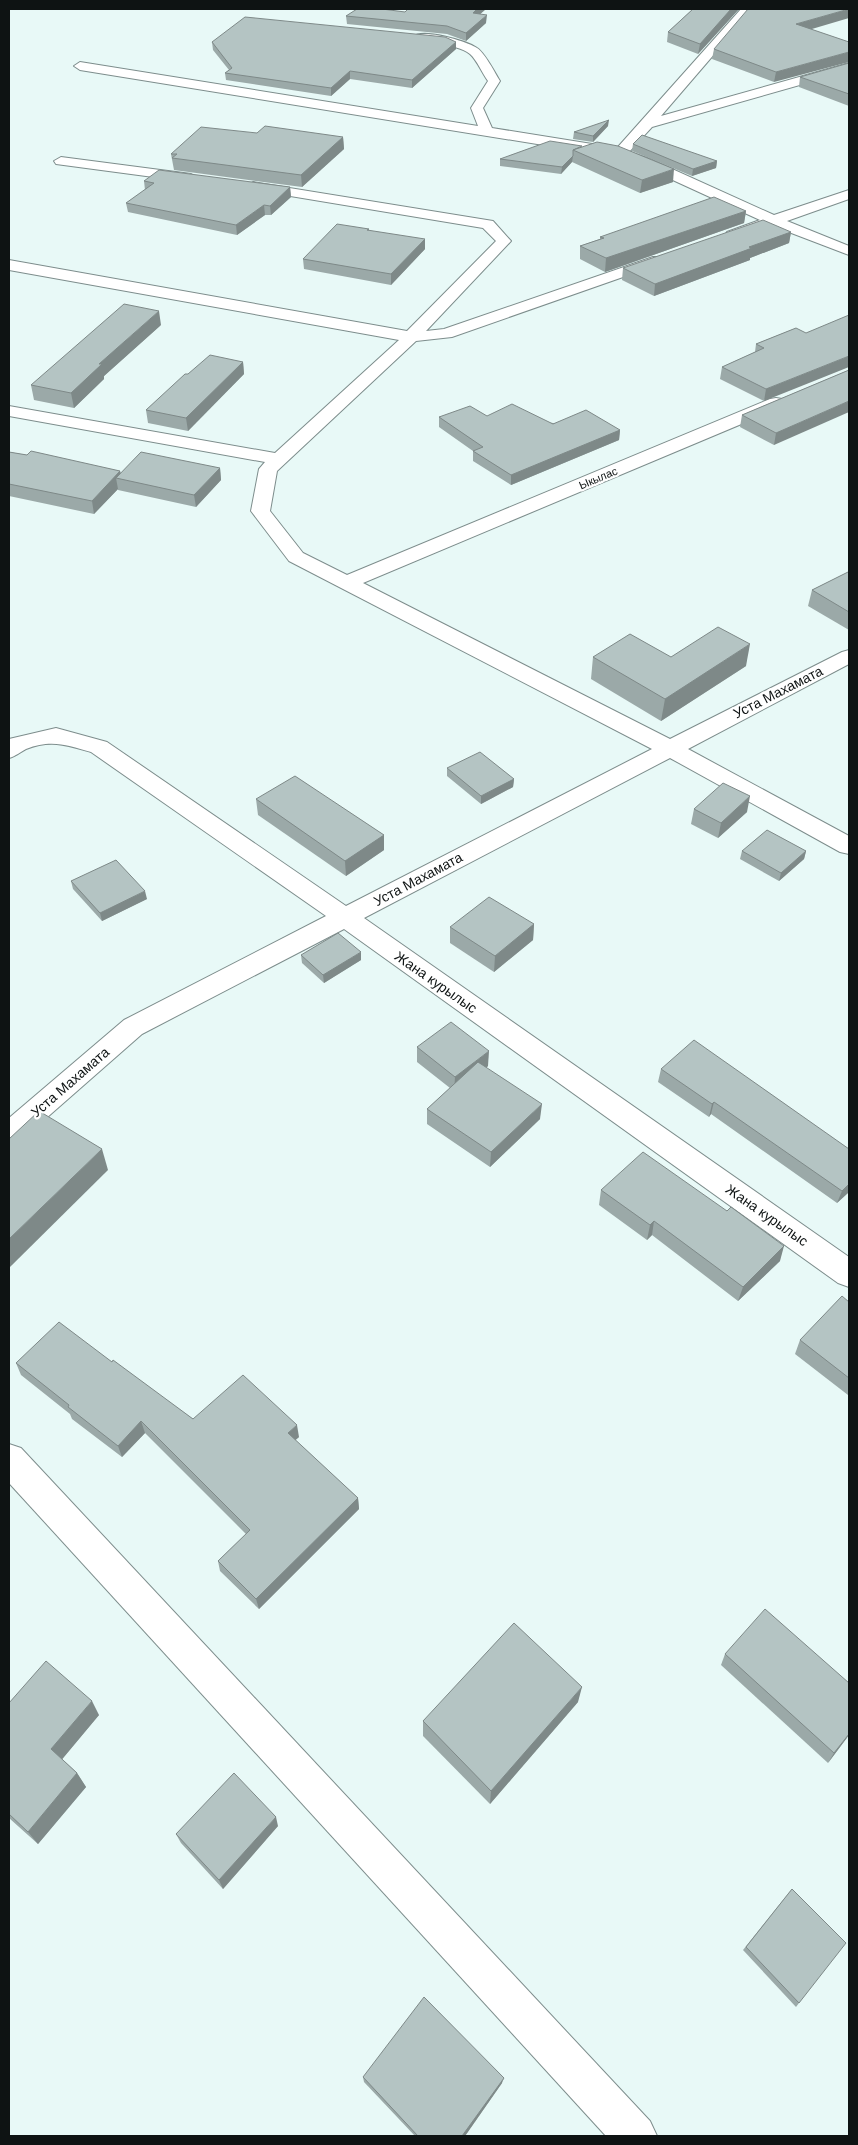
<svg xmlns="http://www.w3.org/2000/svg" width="858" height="2145" font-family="Arial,sans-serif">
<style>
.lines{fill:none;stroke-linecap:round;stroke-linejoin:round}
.minor-casing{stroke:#7d8d8c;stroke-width:2}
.minor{fill:#fff;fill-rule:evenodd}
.wall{fill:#9ba9a8}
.shaded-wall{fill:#7e8988}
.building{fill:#b4c4c3;stroke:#7e8988}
.labels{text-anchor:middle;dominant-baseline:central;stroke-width:4.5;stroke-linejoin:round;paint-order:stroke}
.far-street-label{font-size:11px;fill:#0e1313;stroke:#fff}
.street-label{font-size:14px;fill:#0e1313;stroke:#fff}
</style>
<rect width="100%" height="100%" fill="#e8f9f7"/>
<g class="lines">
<defs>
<g id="minor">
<path d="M741 9H753L661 116 849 63V71L652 127 629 152 650 159 774 215 849 190V199L787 221 849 246V255L773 226 737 238H727L725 235 727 232 760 220 640 165 617 157 80 70 74 66 80 62 478 126 471 108 488 81C482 73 477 60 470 54 456 42 421 45 413 37 422 28 467 41 477 48 485 53 495 73 500 81L483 108 492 128 617 148Z"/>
<path d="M61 157 191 174 198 178 191 182 56 164 54 161Z"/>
<path d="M253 182 493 221 511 241 426 331 444 329 653 257H663L666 260 663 263 452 337 416 341 277 471 270 511 303 553 347 575 770 399 776 398 782 399 785 403 782 407 363 583 670 739 842 652 849 650V664L688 749 849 836V854L840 852 670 758 364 918 849 1257V1287L838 1283 344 929 142 1034 19 1142 9 1145V1118L124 1020 326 916 91 752C67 745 51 739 26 749 20 752 16 756 9 758V739L56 728 107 742 346 906 652 749 289 561 251 511 259 469 265 462 9 416V406L275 453 399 340 9 270V260L407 331 496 241 483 228 248 189 246 186Z"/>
<path d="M9 1444 21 1448 650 2121 657 2136H606L9 1483Z"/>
</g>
</defs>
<!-- minor casing -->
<use href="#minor" class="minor-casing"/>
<!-- minor -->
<use href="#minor" class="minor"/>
</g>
<!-- wall -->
<g class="wall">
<path d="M408 9H486L480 14 486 23 466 41 447 34 347 24 346 16 405 12Z"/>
<path d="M693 9H739L698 54 667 42 668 32Z"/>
<path d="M812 29 774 82 712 59 714 49Z"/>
<path d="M212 42H456V49L412 88 350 79 331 96 226 80 225 73 229 70 213 50Z"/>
<path d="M849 63V106L799 87 800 77Z"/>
<path d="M608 126 593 142 573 139 574 132Z"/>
<path d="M257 133 343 137 344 149 302 187 174 170 171 154Z"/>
<path d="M633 144 717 161 716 168 692 176 632 151Z"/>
<path d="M582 147 673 182 640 193 572 162 561 174 500 166V159Z"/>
<path d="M144 181 290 187 291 197 271 215H265L237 235 128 212 126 203 145 190Z"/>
<path d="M746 211 744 223 605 272 580 259V246L600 239V237Z"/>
<path d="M369 229V231L425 249 391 285 304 269 303 259Z"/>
<path d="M791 232 789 243 750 258V260L654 296 622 280 623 268Z"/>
<path d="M161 325 104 376V379L74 408 34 400 31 385Z"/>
<path d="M796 328 764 401 720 379 722 367 755 352 756 344Z"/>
<path d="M243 362 244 374 188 431 148 423 146 410 188 374Z"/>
<path d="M849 370 774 445 740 427 742 415Z"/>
<path d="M487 416 620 430 619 440 511 485 473 461V451L439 427V417Z"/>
<path d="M9 452 120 471 121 473 220 468 221 480 196 507 118 490V489L94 514 9 496Z"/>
<path d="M849 572V630L808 606 812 590Z"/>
<path d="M593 657H671L746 666 661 721 591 679Z"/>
<path d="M447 768 514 779 513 787 481 804 447 776Z"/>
<path d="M256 799 384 835V850L346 876 258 815Z"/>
<path d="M694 809 747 812 718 838 691 824Z"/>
<path d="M742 851H806L804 859 779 881 740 859Z"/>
<path d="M71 881 147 899 102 921 73 889Z"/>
<path d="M534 924 533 940 494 972 450 943V927Z"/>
<path d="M301 955 361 960 324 983 302 963Z"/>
<path d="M417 1047 488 1066 486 1068 540 1119 490 1167 427 1124V1109L450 1088 417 1062Z"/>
<path d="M661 1069 849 1149V1192L837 1203 711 1114 709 1117 658 1082Z"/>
<path d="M601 1190 780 1261 738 1301 652 1235 647 1240 599 1205Z"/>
<path d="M849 1302V1393L848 1395 795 1354 800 1340Z"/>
<path d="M112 1362 193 1419 299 1437 295 1440 358 1498 359 1509 259 1609 220 1571 218 1561 246 1534 145 1433 122 1457 72 1419 70 1414 21 1375 16 1363Z"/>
<path d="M725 1654 849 1735 828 1763 721 1665Z"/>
<path d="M578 1702 490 1804 423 1736V1721Z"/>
<path d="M9 1703 99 1715 62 1759 77 1773 86 1787 38 1844 9 1818Z"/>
<path d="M278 1826 223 1889 181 1843 176 1834Z"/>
<path d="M792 1889 799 2003 796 2007 743 1950Z"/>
<path d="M363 2077 502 2083 465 2136H415L364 2082Z"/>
</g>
<!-- shaded-wall -->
<g class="shaded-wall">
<path d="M477 9H486L472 21 473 13Z"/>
<path d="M731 9H739L698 54 700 44Z"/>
<path d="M849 9V18L795 34 796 24Z"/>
<path d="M487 15 486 23 466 41V33Z"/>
<path d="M456 42V49L412 88V80Z"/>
<path d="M849 52V62L774 82 776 72Z"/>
<path d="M350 71V79L331 96V88Z"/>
<path d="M609 120 608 126 593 142V136Z"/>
<path d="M343 137 344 149 302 187 301 175Z"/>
<path d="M573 156 572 162 561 174 562 167Z"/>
<path d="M717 161 716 168 692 176 693 169Z"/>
<path d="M674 169 673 182 640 193 642 180Z"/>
<path d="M290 187 291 197 271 215 270 206Z"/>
<path d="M264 205 265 215 237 235 236 225Z"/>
<path d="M746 211 744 223 605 272 606 258Z"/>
<path d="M791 232 789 243 750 258V260L654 296 655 284 749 247Z"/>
<path d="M425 239V249L391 285V274Z"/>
<path d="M159 311 161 325 104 376V379L74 408 71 393 99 364Z"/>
<path d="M849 356V367L764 401 766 389Z"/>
<path d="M243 362 244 374 188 431 186 418Z"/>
<path d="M849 401V412L774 445 776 433Z"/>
<path d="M620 430 619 440 511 485V475Z"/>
<path d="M220 468 221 480 196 507 194 495Z"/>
<path d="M120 471 121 479 116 478 118 489 94 514 92 501Z"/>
<path d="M750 644 746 666 661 721 665 699Z"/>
<path d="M514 779 513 787 481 804V796Z"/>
<path d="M750 796 747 812 718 838 721 823Z"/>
<path d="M384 835V850L346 876 345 861Z"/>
<path d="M806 851 804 859 779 881 781 873Z"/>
<path d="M145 891 147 899 102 921 100 913Z"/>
<path d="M534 924 533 940 494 972 495 956Z"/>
<path d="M361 952V960L324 983 323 975Z"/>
<path d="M489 1051 488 1066 454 1092 455 1077Z"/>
<path d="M714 1102 711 1114 709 1117 712 1104Z"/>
<path d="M542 1104 540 1119 490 1167 491 1152Z"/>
<path d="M102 1149 108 1170 9 1268V1239Z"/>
<path d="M849 1184V1192L837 1203 842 1191Z"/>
<path d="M654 1221 652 1235 647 1240 650 1225Z"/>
<path d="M784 1246 780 1261 738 1301 743 1287Z"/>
<path d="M141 1421 145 1433 122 1457 118 1446Z"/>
<path d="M297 1425 299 1437 290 1445 288 1433Z"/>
<path d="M358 1498 359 1509 259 1609 256 1599Z"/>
<path d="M582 1687 578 1702 490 1804 491 1791Z"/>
<path d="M92 1701 99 1715 59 1763 51 1749Z"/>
<path d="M849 1734V1735L828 1763 834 1753Z"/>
<path d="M77 1773 86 1787 38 1844 28 1832Z"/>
<path d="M276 1817 278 1826 223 1889 219 1880Z"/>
<path d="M504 2078 502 2083 465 2136H462Z"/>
</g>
<!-- building -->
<g class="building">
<path d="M357 9H382L405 12 408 9H477L473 13 487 15 466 33 447 26 346 16Z"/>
<path d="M693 9H731L700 44 668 32Z"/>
<path d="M748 9H849L796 24 849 42V52L776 72 714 49Z"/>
<path d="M245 17 445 37 456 42 412 80 350 71 331 88 225 73 232 68 212 42Z"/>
<path d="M849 63V94L800 77Z"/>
<path d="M609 120 593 136 574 132Z"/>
<path d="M265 126 343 137 301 175 172 158 177 154H171L201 127 257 133Z"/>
<path d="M642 135 717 161 693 169 633 144Z"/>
<path d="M550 141 582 146 573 150V156L562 167 500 159Z"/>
<path d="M597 142 618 146 674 169 642 180 573 150Z"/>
<path d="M159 170 290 187 270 206 264 205 236 225 126 203 154 183 144 181Z"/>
<path d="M714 197 746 211 606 258 580 246 604 238 600 237Z"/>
<path d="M763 220 791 232 749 247 752 248 655 284 623 268Z"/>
<path d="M337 224 369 229 367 230 425 239 391 274 303 259Z"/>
<path d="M124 304 159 311 99 364H102L71 393 31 385Z"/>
<path d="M849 315V356L766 389 722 367 764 348 756 344 796 328 806 333Z"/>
<path d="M210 355 243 362 186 418 146 410 185 374H188Z"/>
<path d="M849 370V401L776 433 742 415Z"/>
<path d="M512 404 553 424 586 410 620 430 511 475 473 451 483 447 439 417 470 406 487 416Z"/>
<path d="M31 451 120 471 92 501 9 484V452L27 455Z"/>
<path d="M141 452 220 468 194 495 116 478Z"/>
<path d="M848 572H849V612L812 590Z"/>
<path d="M718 627 750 644 665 699 593 657 630 634 671 657Z"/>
<path d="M480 752 514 779 481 796 447 768Z"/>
<path d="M295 776 384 835 345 861 256 799Z"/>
<path d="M723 783 750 796 721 823 694 809Z"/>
<path d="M767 830 806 851 781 873 742 851Z"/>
<path d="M116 860 145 891 100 913 71 881Z"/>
<path d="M489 897 534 924 495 956 450 927Z"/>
<path d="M338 933 361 952 323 975 301 955Z"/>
<path d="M451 1022 489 1051 455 1077 417 1047Z"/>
<path d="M694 1040 849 1149V1184L842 1191 714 1102 712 1104 661 1069Z"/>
<path d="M478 1062 542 1104 491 1152 427 1109Z"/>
<path d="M39 1111 102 1149 9 1239V1139Z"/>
<path d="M643 1152 727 1211 731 1207 784 1246 743 1287 654 1221 650 1225 601 1190Z"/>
<path d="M842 1296 849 1302V1378L800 1340Z"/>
<path d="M59 1322 112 1362 113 1360 193 1419 243 1375 297 1425 288 1433 358 1498 256 1599 218 1561 250 1530 141 1421 118 1446 68 1407 69 1405 16 1363Z"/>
<path d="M765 1609 849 1683V1734L834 1753 725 1654Z"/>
<path d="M514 1623 582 1687 491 1791 423 1721Z"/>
<path d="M46 1661 92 1701 51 1749 77 1773 28 1832 9 1814V1703Z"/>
<path d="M234 1773 276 1817 219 1880 176 1834Z"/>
<path d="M792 1889 846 1943 799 2003 746 1947Z"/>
<path d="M424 1997 504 2078 462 2136H418L363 2077Z"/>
</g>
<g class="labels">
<!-- far-street labels -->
<g class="far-street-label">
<text transform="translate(598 478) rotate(-23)">Ыкылас</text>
</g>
<!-- street labels -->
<g class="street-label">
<text transform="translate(778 692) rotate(-27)">Уста Махамата</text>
<text transform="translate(418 879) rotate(-28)">Уста Махамата</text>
<text transform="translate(436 982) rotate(35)">Жана курылыс</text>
<text transform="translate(70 1082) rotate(-41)">Уста Махамата</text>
<text transform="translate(767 1215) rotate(35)">Жана курылыс</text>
</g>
</g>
<!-- border -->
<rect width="858" height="2145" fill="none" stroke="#0e1313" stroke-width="20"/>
</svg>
